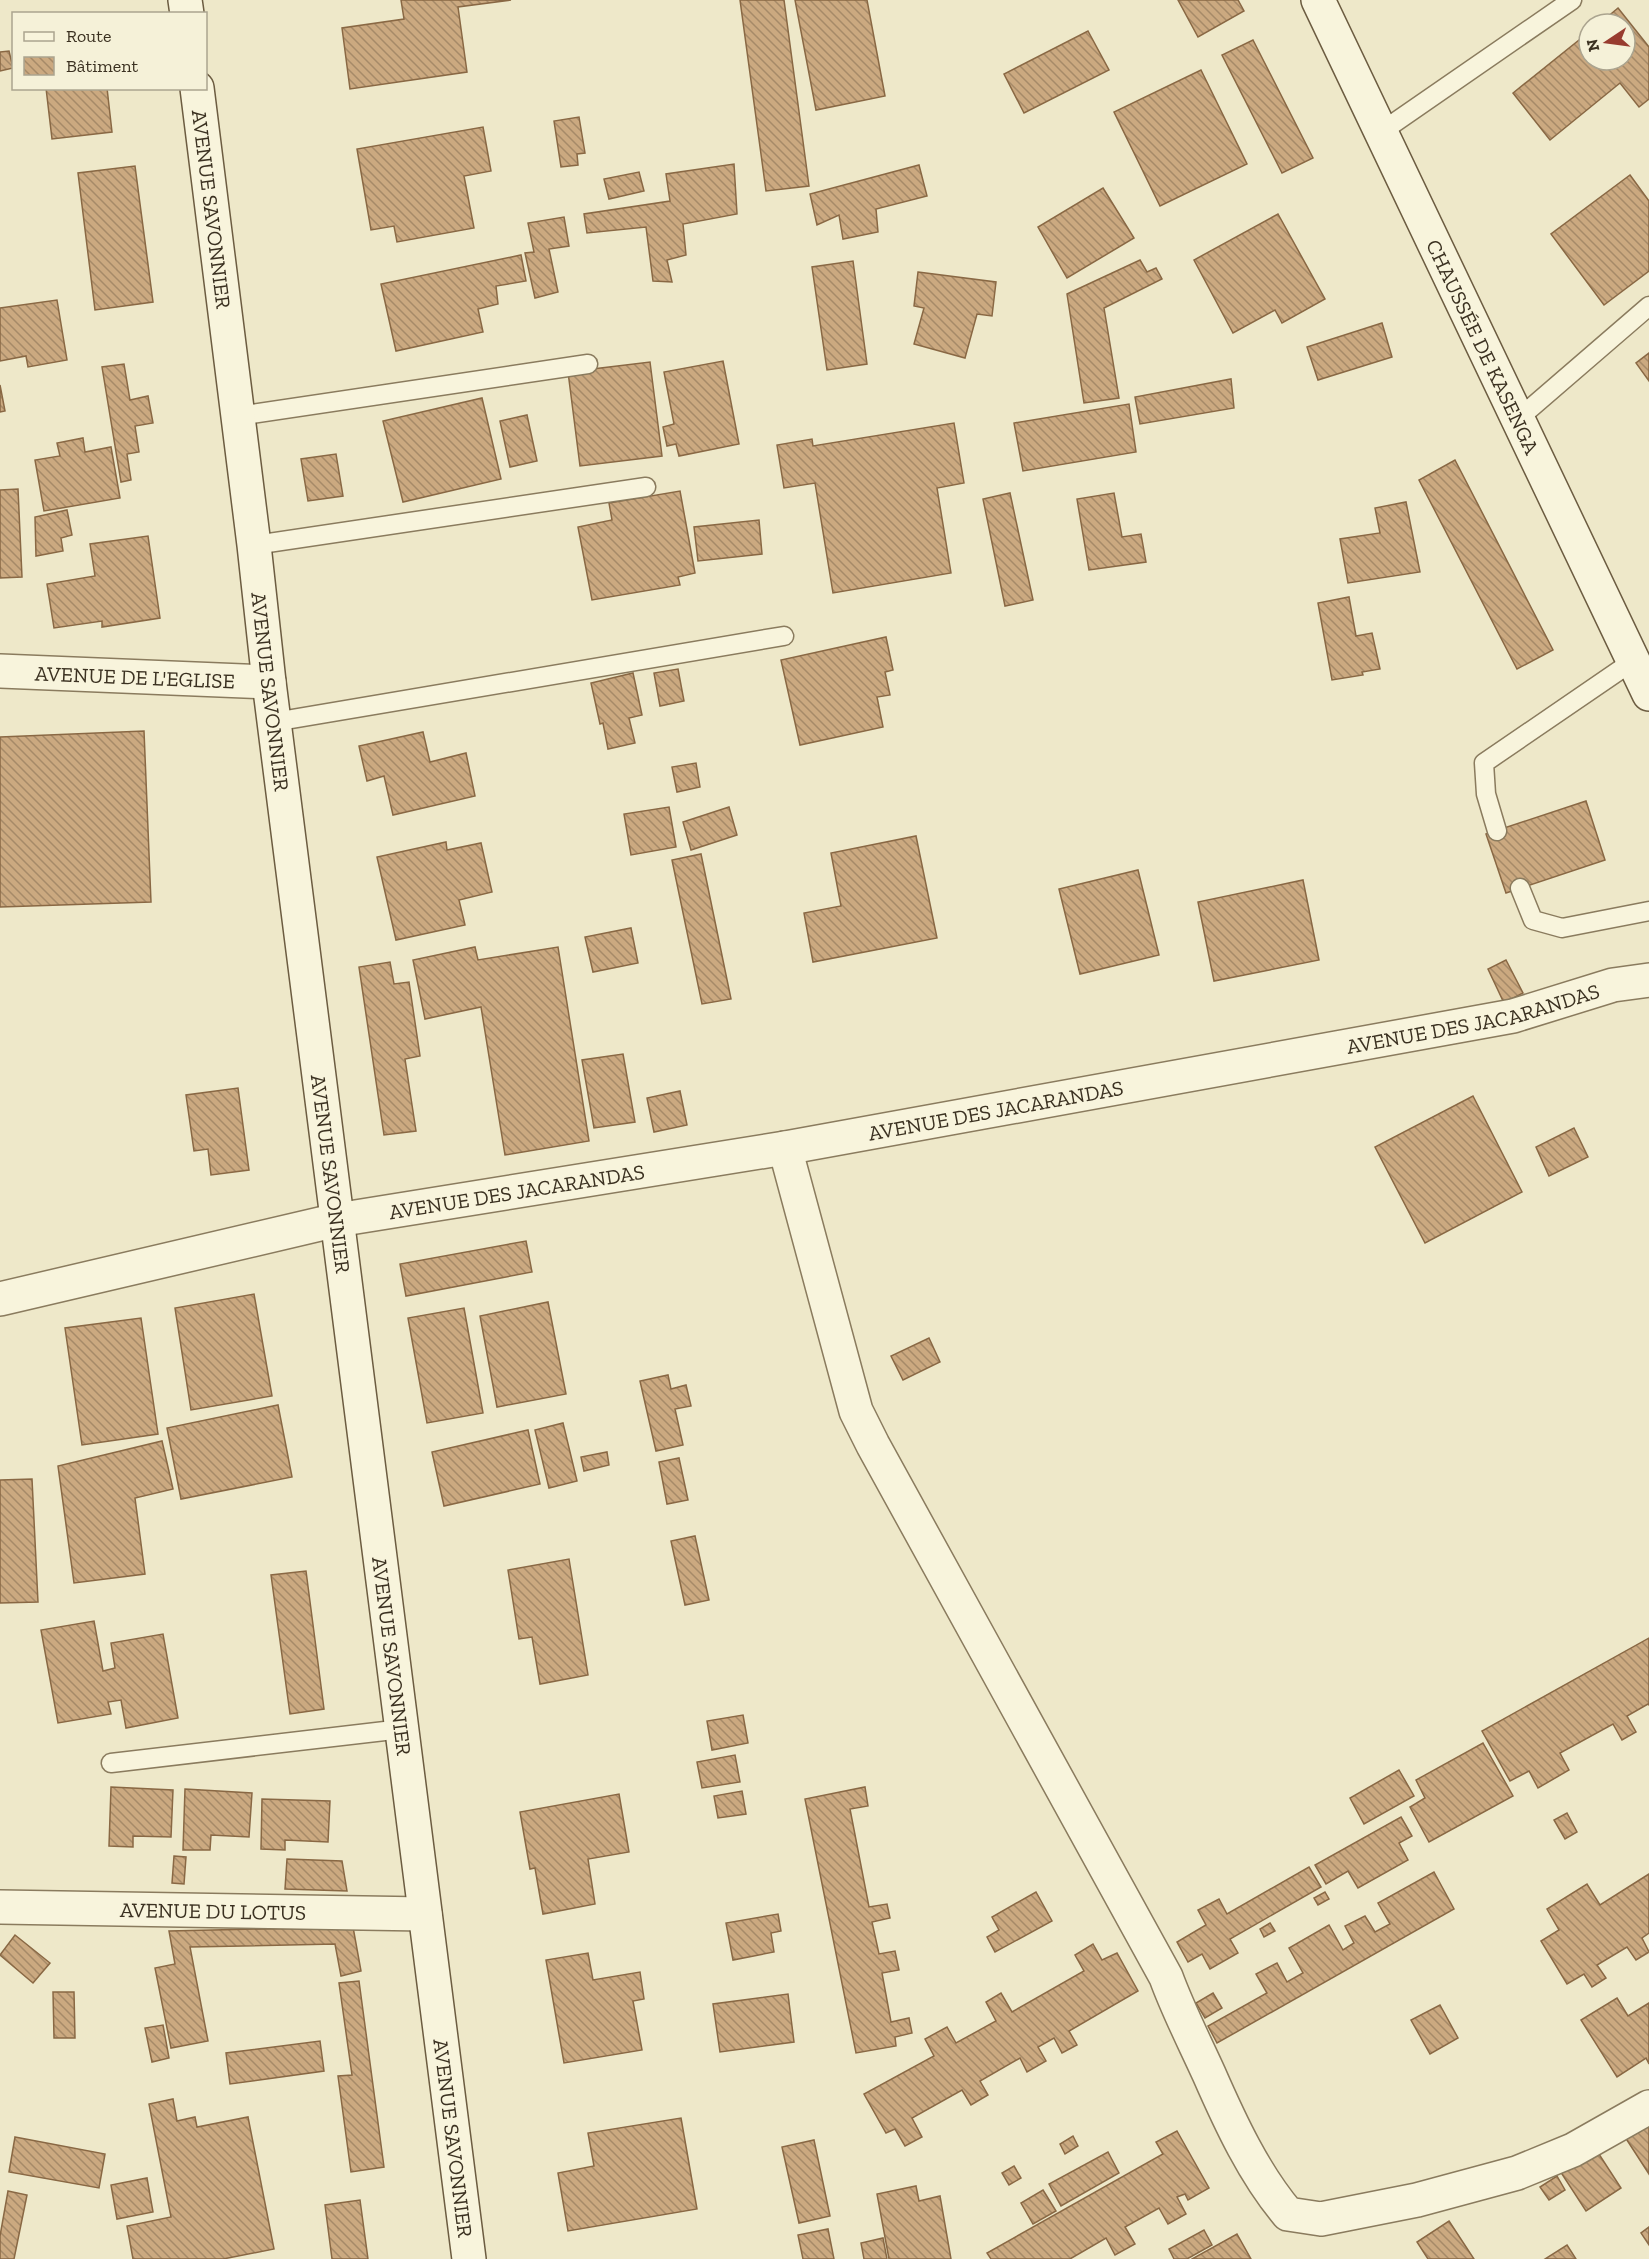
<svg xmlns="http://www.w3.org/2000/svg" width="1649" height="2259" font-family="'Zilla Slab',serif">
<style>
.building{fill:url(#building-back-hatch);stroke:#896844;stroke-width:1.5}
.lines{fill:none;stroke-linecap:round;stroke-linejoin:round}
.lane-casing{stroke:#8a7b5e;stroke-width:21}
.street-casing{stroke:#8a7b5e;stroke-width:36}
.secondary-casing{stroke:#6c5c41;stroke-width:36}
.lane{stroke:#f8f4dc;stroke-width:18}
.street{stroke:#f8f4dc;stroke-width:33}
.secondary{stroke:#f8f4dc;stroke-width:33}
.labels{text-anchor:middle;dominant-baseline:central;stroke-width:5;stroke-linejoin:round;paint-order:stroke}
.street-label{font-size:21px;fill:#3b3121;stroke:#f5f1d8}
</style>
<defs>
<pattern id="building-back-hatch" width="6" height="6" patternUnits="userSpaceOnUse" patternTransform="scale(1.5)"><rect width="6" height="6" fill="#cba980"/><path d="M-1 5l2 2M0 0l6 6M5-1l2 2" fill="none" stroke="#a68a68"/></pattern>
</defs>
<rect width="100%" height="100%" fill="#eee8c9"/>
<!-- building -->
<g class="building">
<path d="M401 0H511L458 7 467 72 350 89 342 28 404 19Z"/>
<path d="M740 0H784L809 186 766 191Z"/>
<path d="M795 0H867L885 96 816 110Z"/>
<path d="M1178 0H1238L1244 11 1198 37Z"/>
<path d="M1618 8 1649 47V99L1639 107 1620 83 1550 140 1513 93 1589 32V60H1625V24H1599Z"/>
<path d="M1088 31 1109 70 1024 113 1004 74Z"/>
<path d="M1253 40 1313 158 1282 173 1222 55Z"/>
<path d="M9 51 13 68 0 71V52Z"/>
<path d="M1201 70 1247 164 1160 206 1114 112Z"/>
<path d="M46 88H107L112 132 52 139Z"/>
<path d="M579 117 585 153 577 154 578 165 561 167 554 121Z"/>
<path d="M483 127 491 171 464 176 474 228 397 242 394 226 371 230 357 149Z"/>
<path d="M734 164 737 214 683 224 686 255 667 260 672 282 653 281 646 227 587 233 584 214 670 201 666 174Z"/>
<path d="M919 165 927 196 876 209 878 232 843 239 839 215 817 225 810 194Z"/>
<path d="M135 166 153 302 95 310 78 173Z"/>
<path d="M639 172 644 191 609 199 604 179Z"/>
<path d="M1630 175 1649 201V271L1604 305 1551 234Z"/>
<path d="M1103 188 1134 238 1067 278 1038 227Z"/>
<path d="M1278 214 1325 299 1282 323 1275 310 1233 333 1194 260Z"/>
<path d="M564 217 569 246 549 249 558 292 535 298 525 253 534 252 528 223Z"/>
<path d="M521 255 526 281 496 286 498 304 478 309 483 332 396 351 381 284Z"/>
<path d="M1140 260 1147 272 1156 268 1162 279 1104 308 1119 398 1084 403 1067 294Z"/>
<path d="M853 261 867 364 827 370 812 267Z"/>
<path d="M918 272 996 282 992 316 977 314 965 358 914 344 924 308 914 306Z"/>
<path d="M57 300 67 360 28 367 26 356 0 361V308Z"/>
<path d="M1382 323 1392 357 1318 380 1307 347Z"/>
<path d="M1649 353V381L1636 363Z"/>
<path d="M723 361 739 444 679 456 676 444 667 446 663 427 674 424 664 372Z"/>
<path d="M650 362 662 456 580 466 568 372Z"/>
<path d="M124 364 130 400 148 396 153 423 135 426 139 452 127 454 131 480 121 482 102 367Z"/>
<path d="M1231 379 1234 408 1140 424 1135 397Z"/>
<path d="M0 385 5 411 0 412Z"/>
<path d="M482 398 501 479 403 502 383 421Z"/>
<path d="M1129 404 1136 452 1023 471 1014 423Z"/>
<path d="M527 415 537 461 510 467 500 421Z"/>
<path d="M954 423 964 483 937 488 951 573 833 593 815 483 784 488 777 445 812 439 813 446Z"/>
<path d="M83 438 85 452 111 447 120 498 44 511 35 460 60 456 57 443Z"/>
<path d="M336 454 343 496 308 501 301 459Z"/>
<path d="M1455 460 1553 650 1517 669 1419 480Z"/>
<path d="M18 489 22 577 0 578V490Z"/>
<path d="M680 491 695 573 678 577 680 585 592 600 578 527 612 520 609 503Z"/>
<path d="M1010 493 1033 600 1005 606 983 499Z"/>
<path d="M1114 493 1122 537 1141 534 1146 562 1089 570 1077 499Z"/>
<path d="M1406 502 1420 572 1348 583 1340 539 1380 533 1375 508Z"/>
<path d="M67 510 72 535 61 538 63 551 36 556 35 517Z"/>
<path d="M759 520 762 554 698 561 694 527Z"/>
<path d="M148 536 160 618 102 627V621L54 628 47 584 95 576 90 544Z"/>
<path d="M1349 597 1356 636 1372 633 1380 669 1362 672 1363 675 1332 680 1318 603Z"/>
<path d="M886 637 893 670 885 672 890 695 877 697 883 727 800 745 781 660Z"/>
<path d="M678 669 684 701 660 706 654 673Z"/>
<path d="M633 673 642 715 629 718 635 743 608 749 603 723 600 724 591 683Z"/>
<path d="M144 731 151 902 0 907V737Z"/>
<path d="M423 732 430 762 466 753 475 796 393 815 384 776 367 781 359 746Z"/>
<path d="M696 763 700 787 677 792 672 767Z"/>
<path d="M1586 801 1605 860 1506 893 1486 834Z"/>
<path d="M669 807 676 847 631 855 624 814Z"/>
<path d="M729 807 737 835 691 850 683 822Z"/>
<path d="M916 836 937 938 813 962 804 913 841 906 831 853Z"/>
<path d="M446 842 447 850 481 843 492 892 459 900 465 925 396 940 377 857Z"/>
<path d="M701 854 731 999 702 1004 672 860Z"/>
<path d="M1138 870 1159 955 1080 974 1059 889Z"/>
<path d="M1303 880 1319 960 1214 981 1198 902Z"/>
<path d="M631 928 638 963 593 972 585 937Z"/>
<path d="M475 947 478 960 558 947 589 1141 505 1155 481 1007 425 1019 413 960Z"/>
<path d="M1506 960 1523 993 1504 1003 1488 969Z"/>
<path d="M390 962 394 984 409 982 420 1056 405 1059 416 1131 384 1135 359 967Z"/>
<path d="M623 1054 635 1122 594 1128 582 1060Z"/>
<path d="M238 1088 249 1170 211 1175 208 1149 194 1151 186 1095Z"/>
<path d="M680 1091 687 1125 654 1132 647 1098Z"/>
<path d="M1473 1096 1522 1192 1425 1243 1375 1147Z"/>
<path d="M1574 1128 1588 1157 1549 1176 1536 1147Z"/>
<path d="M526 1241 532 1272 406 1296 400 1264Z"/>
<path d="M254 1294 272 1396 191 1410 175 1308Z"/>
<path d="M548 1302 566 1394 497 1407 480 1316Z"/>
<path d="M464 1308 483 1413 427 1423 408 1318Z"/>
<path d="M141 1318 158 1434 82 1445 65 1328Z"/>
<path d="M929 1338 940 1362 903 1380 891 1356Z"/>
<path d="M668 1375 671 1389 686 1385 691 1406 675 1409 683 1445 656 1451 640 1381Z"/>
<path d="M278 1405 292 1477 181 1499 167 1428Z"/>
<path d="M563 1423 577 1481 549 1488 535 1430Z"/>
<path d="M528 1430 540 1484 444 1506 432 1452Z"/>
<path d="M162 1441 173 1489 135 1498 145 1574 74 1583 58 1466Z"/>
<path d="M607 1452 609 1465 584 1471 581 1457Z"/>
<path d="M679 1458 688 1500 667 1504 659 1462Z"/>
<path d="M32 1479 38 1602 0 1603V1480Z"/>
<path d="M695 1536 709 1600 685 1605 671 1541Z"/>
<path d="M569 1559 588 1675 540 1684 532 1637 519 1639 508 1570Z"/>
<path d="M306 1571 324 1709 290 1714 271 1575Z"/>
<path d="M94 1621 103 1671 115 1668 111 1643 163 1634 178 1718 126 1728 121 1700 108 1702 111 1714 58 1723 41 1630Z"/>
<path d="M1649 1638V1705L1648 1704 1627 1716 1636 1732 1622 1740 1613 1724 1560 1753 1569 1770 1538 1788 1529 1771 1510 1781 1482 1731Z"/>
<path d="M743 1715 748 1743 712 1750 707 1721Z"/>
<path d="M1483 1743 1513 1796 1429 1842 1410 1807 1425 1798 1416 1780Z"/>
<path d="M735 1755 740 1782 702 1788 697 1762Z"/>
<path d="M1399 1770 1414 1796 1364 1824 1350 1798Z"/>
<path d="M111 1787 173 1790 171 1837 133 1836V1847L109 1846Z"/>
<path d="M865 1787 868 1806 850 1809 869 1907 887 1904 890 1918 872 1922 879 1954 895 1951 899 1970 882 1973 891 2022 909 2018 912 2033 895 2037 896 2046 856 2053 805 1799Z"/>
<path d="M185 1789 252 1793 249 1837 211 1835 210 1850H183Z"/>
<path d="M742 1791 746 1814 718 1818 714 1796Z"/>
<path d="M619 1794 629 1852 588 1859 595 1904 543 1914 535 1868 530 1869 520 1812Z"/>
<path d="M262 1799 330 1801 328 1842 285 1840V1850L261 1849Z"/>
<path d="M1567 1813 1577 1832 1565 1839 1554 1820Z"/>
<path d="M1401 1817 1412 1836 1399 1843 1408 1860 1358 1888 1348 1871 1326 1884 1315 1865Z"/>
<path d="M174 1856 186 1857 184 1884 172 1883Z"/>
<path d="M287 1859 342 1861 347 1891 285 1889Z"/>
<path d="M1309 1867 1321 1887 1230 1939 1238 1953 1210 1969 1202 1954 1188 1962 1177 1942 1206 1925 1198 1910 1219 1899 1227 1914Z"/>
<path d="M1434 1872 1454 1909 1217 2043 1208 2026 1267 1993 1256 1974 1277 1963 1287 1982 1303 1973 1289 1948 1329 1925 1343 1950 1354 1943 1345 1926 1365 1916 1375 1932 1390 1924 1378 1903Z"/>
<path d="M1649 1874V1933L1642 1938 1649 1952 1636 1960 1627 1947 1597 1965 1606 1978 1592 1987 1584 1974 1567 1984 1541 1941 1559 1930 1547 1909 1587 1884 1600 1905Z"/>
<path d="M1036 1892 1052 1921 995 1952 987 1937 999 1930 992 1917Z"/>
<path d="M1325 1892 1329 1899 1318 1905 1314 1898Z"/>
<path d="M778 1914 781 1931 771 1933 774 1952 733 1960 726 1923Z"/>
<path d="M1270 1923 1275 1931 1264 1937 1260 1929Z"/>
<path d="M353 1927 361 1971 341 1976 335 1944 190 1947 208 2041 171 2048 155 1968 175 1964 169 1931Z"/>
<path d="M15 1935 50 1963 33 1983 0 1955Z"/>
<path d="M1093 1944 1102 1960 1117 1953 1138 1991 1069 2031 1077 2045 1062 2053 1054 2038 1038 2047 1046 2061 1027 2072 1020 2058 980 2081 988 2095 971 2105 962 2090 912 2118 922 2137 905 2146 895 2129 886 2133 864 2094 934 2056 925 2039 947 2027 956 2043 996 2021 986 2002 1001 1993 1012 2012 1084 1971 1075 1955Z"/>
<path d="M588 1953 593 1980 640 1972 644 1999 633 2001 642 2050 564 2063 546 1960Z"/>
<path d="M359 1981 384 2167 351 2172 338 2076 352 2075 339 1983Z"/>
<path d="M53 1992H74L75 2038H54Z"/>
<path d="M1213 1993 1222 2008 1205 2018 1196 2003Z"/>
<path d="M788 1994 794 2042 720 2052 713 2004Z"/>
<path d="M1617 1998 1628 2016 1649 2003V2064L1646 2058 1617 2077 1581 2020Z"/>
<path d="M1440 2005 1458 2038 1430 2054 1411 2020Z"/>
<path d="M163 2025 169 2058 152 2062 145 2028Z"/>
<path d="M320 2041 324 2071 230 2084 226 2053Z"/>
<path d="M173 2099 177 2121 195 2117 197 2127 248 2117 274 2249 223 2259H133L127 2226 171 2217 149 2104Z"/>
<path d="M1649 2117V2174L1623 2134Z"/>
<path d="M681 2118 697 2209 568 2231 558 2173 594 2166 588 2133Z"/>
<path d="M1177 2131 1209 2188 1188 2200 1185 2194 1177 2197 1186 2214 1168 2224 1159 2208 1125 2227 1135 2244 1115 2255 1106 2238 1070 2259H991L987 2253 1163 2154 1156 2142Z"/>
<path d="M1073 2136 1078 2146 1065 2154 1060 2144Z"/>
<path d="M15 2137 105 2154 99 2188 9 2172Z"/>
<path d="M814 2140 830 2216 799 2223 782 2147Z"/>
<path d="M1595 2148 1621 2188 1586 2211 1560 2171Z"/>
<path d="M1108 2152 1119 2173 1061 2206 1049 2184Z"/>
<path d="M1014 2166 1021 2178 1009 2185 1002 2173Z"/>
<path d="M1557 2176 1565 2190 1549 2200 1540 2187Z"/>
<path d="M147 2178 153 2212 117 2219 111 2185Z"/>
<path d="M916 2186 919 2201 940 2196 951 2259H889L877 2194Z"/>
<path d="M1043 2190 1056 2211 1033 2224 1021 2203Z"/>
<path d="M8 2191 27 2195 14 2259H0V2236Z"/>
<path d="M360 2200 368 2259H332L325 2205Z"/>
<path d="M1449 2221 1474 2259H1428L1417 2242Z"/>
<path d="M1649 2227V2245L1641 2233Z"/>
<path d="M828 2229 834 2259H803L798 2235Z"/>
<path d="M1204 2230 1212 2245 1187 2259H1174L1169 2249Z"/>
<path d="M1237 2234 1251 2259H1192Z"/>
<path d="M883 2238 887 2259H864L861 2243Z"/>
<path d="M1567 2245 1576 2259H1545Z"/>
</g>
<g class="lines">
<defs>
<g id="lane">
<path d="M1381 132 1572 0"/>
<path d="M238 416 588 364"/>
<path d="M1518 419 1649 306"/>
<path d="M254 545 646 487"/>
<path d="M274 722 784 636"/>
<path d="M1497 831 1486 794 1484 763 1633 661"/>
<path d="M1520 888 1533 920 1562 928 1649 911"/>
<path d="M111 1763 402 1729"/>
</g>
<g id="street">
<path id="s1" d="M0 671 269 682"/>
<path d="M785 1148 856 1411 873 1445 1166 1977C1178 2010 1194 2041 1209 2074 1230 2122 1254 2174 1288 2214L1321 2219 1417 2200 1517 2173 1573 2150 1649 2107"/>
<path id="s2" d="M0 1299 337 1220 785 1148 1513 1016 1613 985 1649 980"/>
<path id="s3" d="M0 1907 425 1914"/>
</g>
<g id="secondary">
<path d="M185 0 187 14"/>
<path id="s4" d="M1318 0 1649 694"/>
<path id="s5" d="M197 88 254 545 269 682 469 2259"/>
</g>
</defs>
<!-- lane casing -->
<use href="#lane" class="lane-casing"/>
<!-- street casing -->
<use href="#street" class="street-casing"/>
<!-- secondary casing -->
<use href="#secondary" class="secondary-casing"/>
<!-- lane -->
<use href="#lane" class="lane"/>
<!-- street -->
<use href="#street" class="street"/>
<!-- secondary -->
<use href="#secondary" class="secondary"/>
</g>
<g class="labels">
<!-- street labels -->
<g class="street-label">
<text stroke="none"><textPath href="#s5" startOffset="122">AVENUE SAVONNIER</textPath></text>
<text stroke="none"><textPath href="#s4" startOffset="384">CHAUSSÉE DE KASENGA</textPath></text>
<text stroke="none"><textPath href="#s1" startOffset="135">AVENUE DE L'EGLISE</textPath></text>
<text stroke="none"><textPath href="#s5" startOffset="608">AVENUE SAVONNIER</textPath></text>
<text stroke="none"><textPath href="#s2" startOffset="1500">AVENUE DES JACARANDAS</textPath></text>
<text stroke="none"><textPath href="#s2" startOffset="1014">AVENUE DES JACARANDAS</textPath></text>
<text stroke="none"><textPath href="#s5" startOffset="1094">AVENUE SAVONNIER</textPath></text>
<text stroke="none"><textPath href="#s2" startOffset="528">AVENUE DES JACARANDAS</textPath></text>
<text stroke="none"><textPath href="#s5" startOffset="1580">AVENUE SAVONNIER</textPath></text>
<text stroke="none"><textPath href="#s3" startOffset="213">AVENUE DU LOTUS</textPath></text>
<text stroke="none"><textPath href="#s5" startOffset="2066">AVENUE SAVONNIER</textPath></text>
</g>
</g>
<!-- legend -->
<rect x="12" y="12" width="195" height="78" fill="#f5f1d8" stroke="#aba48f" stroke-width="1.5"/>
<rect x="24" y="32" width="30" height="9" fill="#f8f4dc" stroke="#aba48f" stroke-width="1.5"/>
<text x="66" y="42" font-size="18" fill="#3b3121">Route</text>
<rect x="24" y="57" width="30" height="18" fill="url(#building-back-hatch)" stroke="#aba48f" stroke-width="1.5"/>
<text x="66" y="72" font-size="18" fill="#3b3121">Bâtiment</text>
<!-- north arrow -->
<g transform="translate(1607 42) rotate(257)"><circle r="28" fill="#f5f1d8" stroke="#aba48f" stroke-width="1.5"/>
<path d="M0-4.5L10 22L0 15L-10 22Z" fill="#983c2f"/>
<text y="-9" font-size="16" font-weight="bold" text-anchor="middle" fill="#3b3121">N</text>
</g>
</svg>
